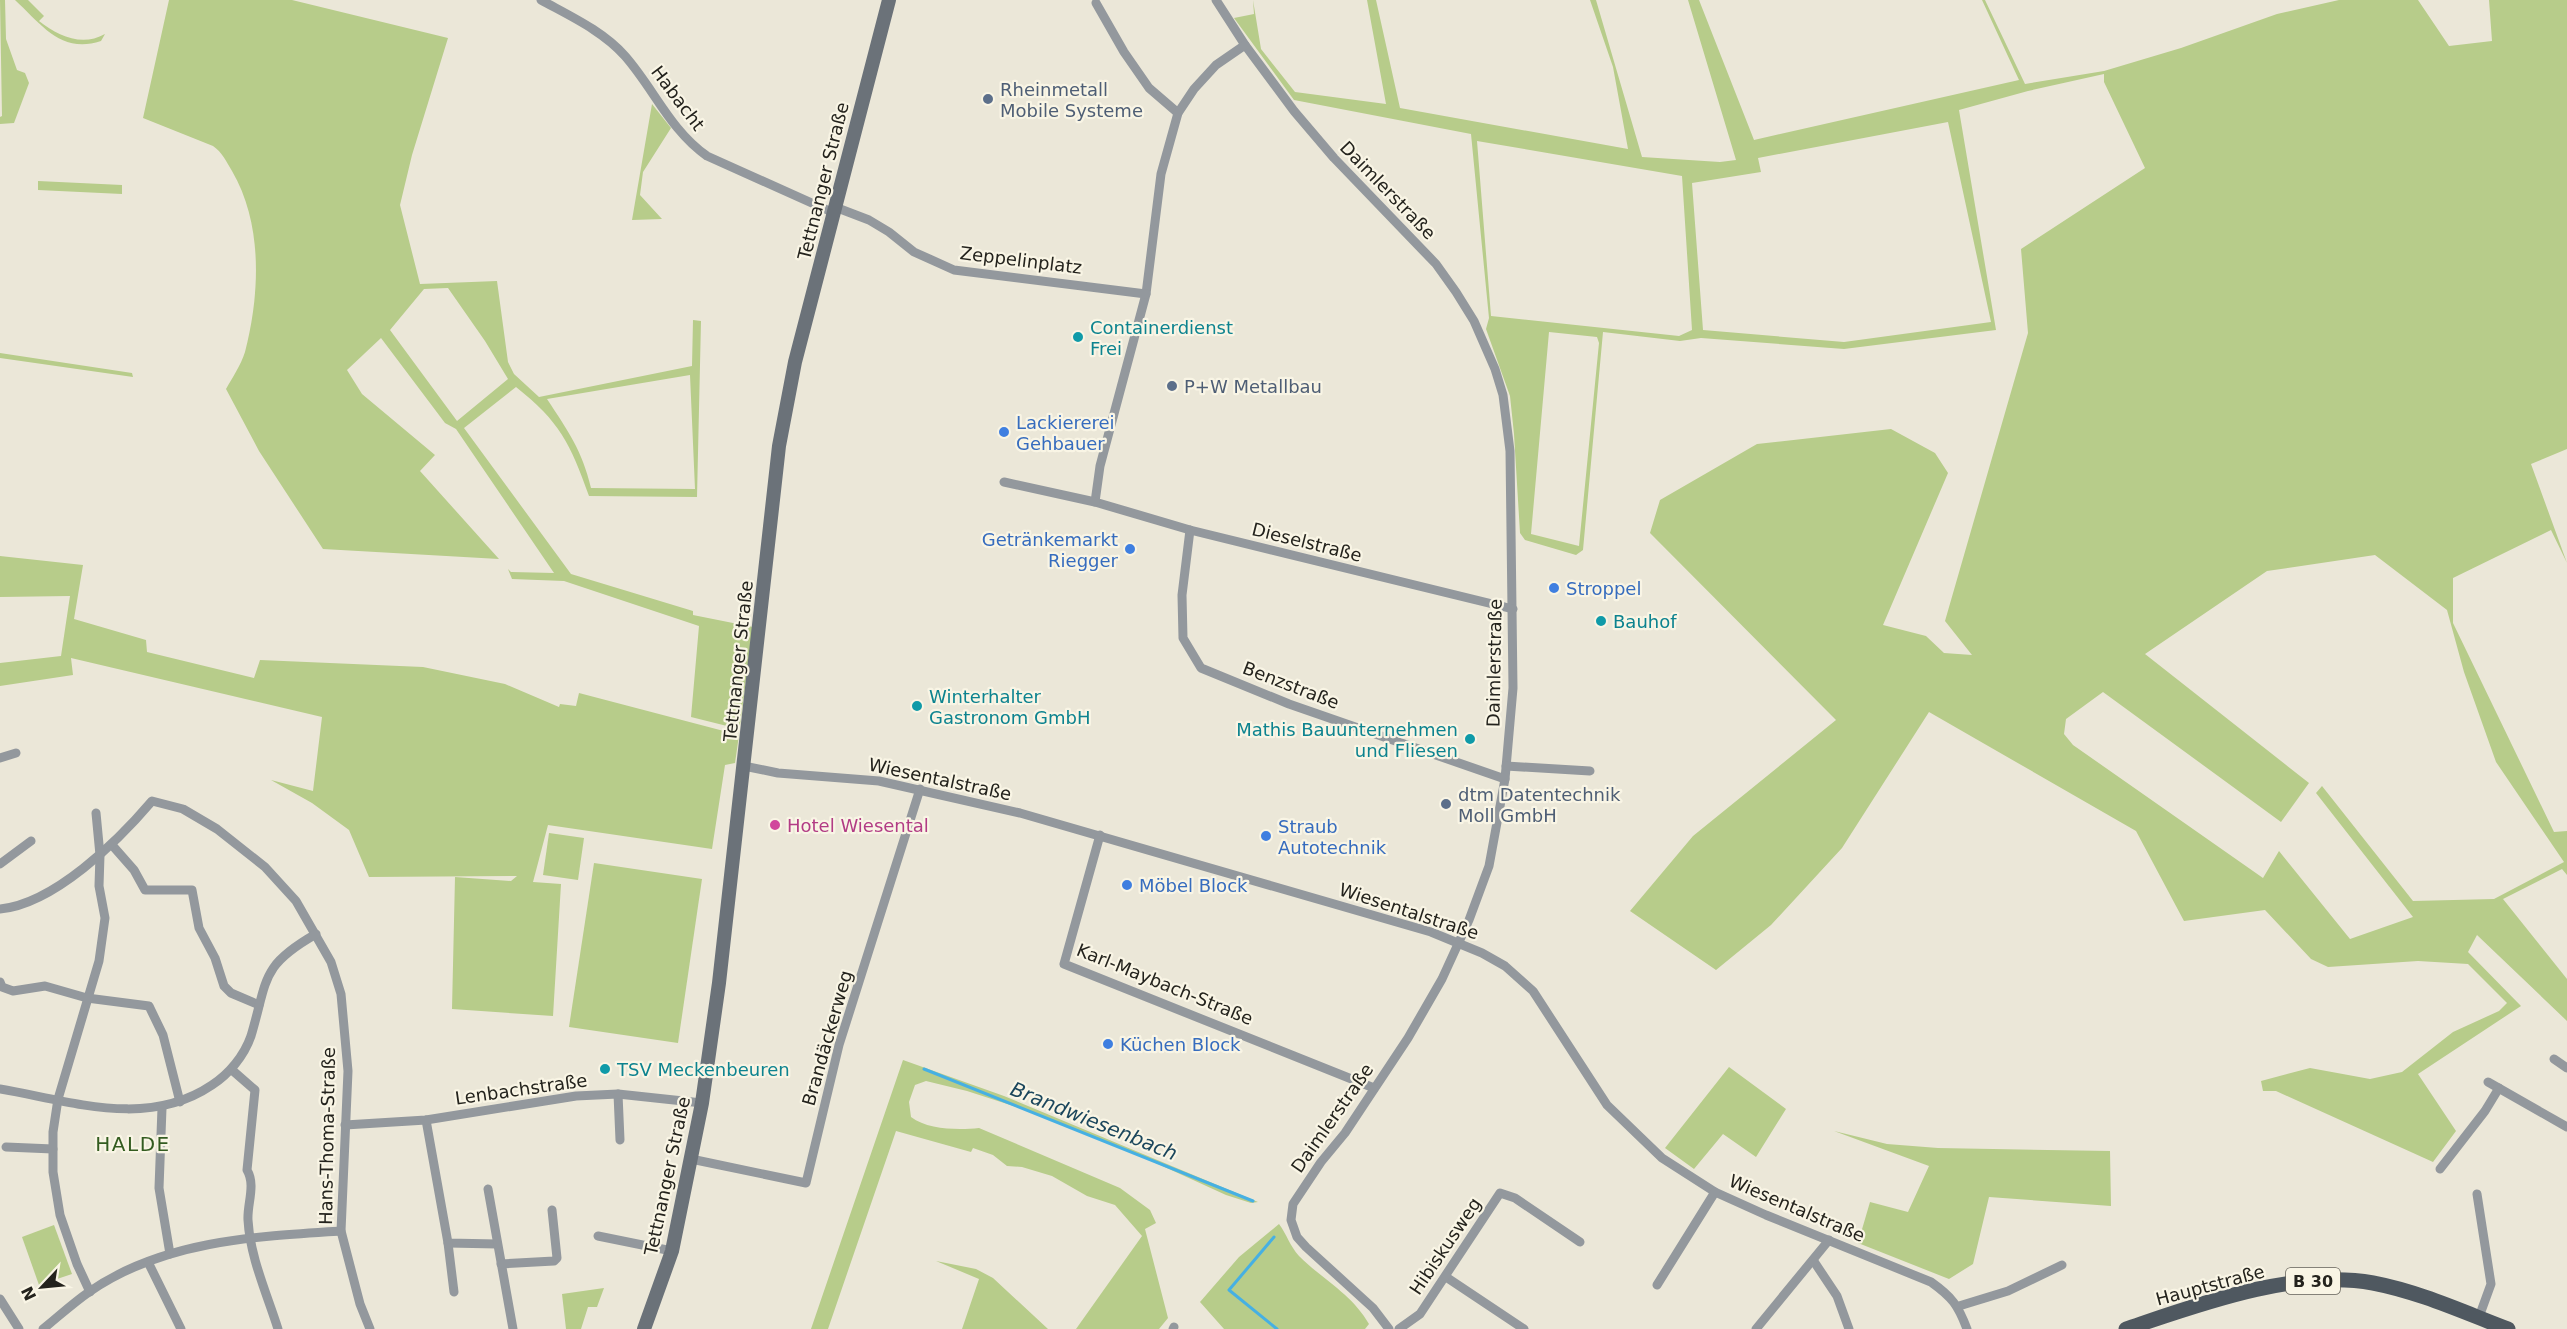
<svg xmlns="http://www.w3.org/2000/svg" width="2567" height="1329" font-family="'DejaVu Sans',sans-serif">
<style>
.green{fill:#b7cc8a;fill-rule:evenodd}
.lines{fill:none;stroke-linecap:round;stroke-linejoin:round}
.stream{stroke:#46b0e3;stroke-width:3}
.street{stroke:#93989d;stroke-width:9}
.secondary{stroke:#6b7279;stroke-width:14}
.primary{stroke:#4f5860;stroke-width:15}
.service-dot{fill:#5c6f8a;stroke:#f9f5e5;stroke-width:2}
.culture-dot{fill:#0f9aa8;stroke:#f9f5e5;stroke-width:2}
.shop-dot{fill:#3f7fe0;stroke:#f9f5e5;stroke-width:2}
.hotel-dot{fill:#d1479c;stroke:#f9f5e5;stroke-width:2}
.labels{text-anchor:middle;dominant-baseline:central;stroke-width:4.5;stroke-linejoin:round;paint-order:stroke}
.shield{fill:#f9f5e5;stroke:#646259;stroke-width:1.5}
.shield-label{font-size:16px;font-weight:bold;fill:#24231d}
.service-label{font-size:18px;fill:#4e5e75;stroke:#f9f5e5;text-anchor:start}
.street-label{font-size:18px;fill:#24231d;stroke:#f9f5e5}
.culture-label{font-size:18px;fill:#0d838f;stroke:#f9f5e5;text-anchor:start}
.shop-label{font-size:18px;fill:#366cbe;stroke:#f9f5e5;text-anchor:start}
.hotel-label{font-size:18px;fill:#b23c85;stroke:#f9f5e5;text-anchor:start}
.water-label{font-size:20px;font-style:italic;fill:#1b465c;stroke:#f9f5e5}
.neighbourhood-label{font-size:20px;letter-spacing:1.5px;fill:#335c20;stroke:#f9f5e5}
</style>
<rect width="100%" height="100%" fill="#ebe7d8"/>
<!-- green -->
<g class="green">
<path d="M0 0H5L6 39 17 70 25 73 29 83 14 123 0 124V117L2 116Z"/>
<path d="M15 0H28L44 16 39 21C58 36 82 47 105 34L101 41C61 54 42 25 15 0Z"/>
<path d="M169 0H292L448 38 412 155 400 205 420 284 497 281 508 362 514 374 539 397 692 366 693 320 701 321 697 497 589 496C570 443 560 422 516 387L464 428 571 574 693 611V615L753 627 740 725 735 728 691 717 699 626 564 581 512 579 508 569 511 572 554 573 456 429 445 423 381 338 347 370 362 394 435 455 420 471 499 559 323 549 259 451 226 389C232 378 241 365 245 352 260 294 263 224 232 171 226 161 222 152 213 146L143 118ZM448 288 485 341 508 379 457 421 390 330 424 289ZM690 375 695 489 591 488C582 450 568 431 547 399Z"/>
<path d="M1253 0 1261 49 1295 92 1386 104 1367 0H1376L1400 108 1628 149 1613 67 1590 0H1596L1642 157 1720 162 1736 160 1688 0H1699L1754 140 2019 80 1982 0H1985L2025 84 2104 71 2181 48 2277 14 2339 0H2418L2449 46 2492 41 2489 0H2567V449L2531 464 2567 563 2551 530 2453 578V623L2554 832 2567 831V875L2562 869 2503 899 2567 979V1021L2477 935 2468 952 2521 1006 2418 1074 2456 1131 2433 1162 2276 1091H2263L2261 1081 2310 1068 2370 1079 2402 1072 2453 1032 2499 1011 2507 1003 2468 964 2418 961 2328 967 2311 959 2265 910 2184 921 2136 831 1929 712 1842 848 1771 925 1716 970 1630 911 1693 836 1836 720 1650 533 1660 500 1757 444 1891 429 1935 453 1948 473 1883 625 1926 636 1944 653 1972 655 1945 621 2028 333 2021 249 2145 168 2104 82V74L2028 91 1959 110 1996 330 1844 349 1701 338 1680 341 1603 332 1583 550 1576 555 1525 540 1520 533 1514 434 1510 396 1486 329 1489 318 1471 134 1294 100 1234 18 1254 14ZM1948 122 1991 322 1844 342 1703 330 1692 183 1761 172 1758 158ZM1477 141 1682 176 1692 330 1679 336 1491 316ZM1549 332 1597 337 1599 343 1579 546 1531 534ZM2375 555 2447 610 2464 672 2496 762 2564 862 2494 899 2413 901 2322 786 2316 793 2413 917 2350 939 2279 851 2263 878 2073 745 2064 734 2066 719 2103 692 2281 822 2309 783 2145 654 2267 571Z"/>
<path d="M652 104 671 128 643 172 640 195 662 219 632 220Z"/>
<path d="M38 181 122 185V194L38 190Z"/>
<path d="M0 353 132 373 133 377 0 358Z"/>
<path d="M0 556 83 565 74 619 146 640 147 652 254 678 260 660 423 667 505 684 559 707 560 704 576 706 579 693 739 735 735 763 725 765 712 849 548 825 533 882 561 884 553 1016 452 1009 455 877 511 881 517 876 369 877 349 830 312 803 271 780 313 791 322 717 71 658 73 675 0 686V663L61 656 70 596 0 597Z"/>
<path d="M549 833 584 838 578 880 543 875Z"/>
<path d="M594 863 702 879 678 1043 569 1027Z"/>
<path d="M903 1060 1004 1096 1258 1202 1251 1203 1226 1195 1123 1148 1032 1112 967 1091 926 1081 915 1085 909 1102 911 1117C928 1130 959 1130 979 1128L1120 1188 1150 1210 1156 1223 1145 1229 1168 1318 1159 1329H1076L1142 1236 1115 1205 1087 1196 1052 1176 1022 1167 1007 1166 993 1155 973 1148 971 1152 896 1131 828 1329H811Z"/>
<path d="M1729 1067 1786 1109 1756 1157 1723 1134 1694 1169 1665 1148Z"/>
<path d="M1834 1131 1887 1144 1938 1148 2110 1151 2111 1206 1989 1197 1973 1264 1949 1279 1858 1243 1870 1202 1908 1212 1929 1166Z"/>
<path d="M1279 1224C1287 1235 1290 1246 1299 1256 1323 1280 1352 1294 1369 1324L1365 1329H1224L1200 1302 1239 1257Z"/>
<path d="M54 1225 72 1274 39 1285 22 1237Z"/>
<path d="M936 1261 976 1269 993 1278 1048 1329H962L979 1279Z"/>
<path d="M604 1288 597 1307H588L581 1329H566L562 1294Z"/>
</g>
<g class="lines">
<!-- stream -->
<g class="stream">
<path d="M924 1069 1253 1201"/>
<path d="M1274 1237 1229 1290 1277 1329"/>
</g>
<!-- street -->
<g class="street">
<path d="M541 0C570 16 603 31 625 56 654 89 670 130 707 156L834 213"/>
<path d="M1216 0 1245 45 1294 111 1334 158 1436 264 1456 292 1474 321 1495 369 1503 395 1510 451 1513 688 1505 779 1489 866 1469 920 1442 979 1408 1038 1345 1133 1321 1162 1293 1204 1291 1220 1297 1237 1306 1247 1373 1308 1389 1329"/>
<path d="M1096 3 1124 52 1149 88 1178 113"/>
<path d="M1245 45 1216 65 1194 89 1178 113 1161 174 1146 294 1100 466 1095 502 1190 530 1513 609"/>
<path d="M835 207 869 220 889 232 914 252 954 270 1146 294"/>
<path d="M1004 482 1095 502"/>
<path d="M1190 530 1182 595 1183 638 1201 668 1289 704 1505 779"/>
<path d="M0 758 16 753"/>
<path d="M744 766 778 773 879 781 1020 813 1431 932 1482 953 1505 966 1533 991 1607 1105 1662 1158 1715 1192 1766 1215 1931 1282C1952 1297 1958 1305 1967 1329"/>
<path d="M1506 766 1590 771"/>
<path d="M1100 835 1064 964 1374 1088"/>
<path d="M112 845 134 870 145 890H192L199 928 215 958 224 986 231 993 259 1005"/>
<path d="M0 864 31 841"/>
<path d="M0 909C54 904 118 841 152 801L183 809 217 829 265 867 296 901 331 962 341 994 348 1071 341 1231 360 1304 370 1329"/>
<path d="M0 982 2 987 13 991 45 986 87 998 149 1006 163 1035 180 1102"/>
<path d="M2554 1059 2567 1068"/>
<path d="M232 1070 255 1090 247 1170C256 1185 247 1204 248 1220 250 1257 267 1294 278 1329"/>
<path d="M2488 1082 2567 1127"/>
<path d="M0 1089C71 1101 147 1129 212 1085 229 1074 244 1056 251 1036 268 979 260 966 316 934"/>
<path d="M618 1094 620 1140"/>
<path d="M162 1108 159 1188 170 1254"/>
<path d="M426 1120 448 1243 497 1244"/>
<path d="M345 1125 426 1120 576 1096 618 1094 702 1103"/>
<path d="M6 1147 53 1149"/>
<path d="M691 1159 806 1183 839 1045 920 789"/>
<path d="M2440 1169 2485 1111 2499 1088"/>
<path d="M488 1189 513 1329"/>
<path d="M2477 1194 2491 1284 2479 1317"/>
<path d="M598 1236 672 1251"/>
<path d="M448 1243 454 1292"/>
<path d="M1813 1260 1837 1296 1849 1329"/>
<path d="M148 1262 181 1329"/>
<path d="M501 1264 554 1261 557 1258 552 1210"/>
<path d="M1446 1277 1524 1329"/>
<path d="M1657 1285 1715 1192"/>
<path d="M90 1292 77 1264 60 1215 53 1172V1132L58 1099 99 961 105 918 99 886 100 855 96 813"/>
<path d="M0 1299 19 1329"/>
<path d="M1959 1306 2008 1291 2062 1265"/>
<path d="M43 1329C58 1317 73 1303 89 1292 162 1241 256 1236 341 1231"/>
<path d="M1173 1329 1174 1327"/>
<path d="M1399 1329 1420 1314 1500 1193 1515 1198 1580 1242"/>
<path d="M1756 1329 1829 1240"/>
</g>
<!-- secondary -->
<path class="secondary" d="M644 1329 672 1251 702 1103 719 983 779 446 795 362 889 0"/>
<!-- primary -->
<path class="primary" d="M2126 1329C2200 1304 2294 1269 2373 1283 2420 1292 2463 1312 2508 1329"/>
</g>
<!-- markers -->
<g class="service-dot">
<circle cx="988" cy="99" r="6"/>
<circle cx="1172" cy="386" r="6"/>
<circle cx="1446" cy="804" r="6"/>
</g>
<g class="culture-dot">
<circle cx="1078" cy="337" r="6"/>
<circle cx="1601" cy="621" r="6"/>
<circle cx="917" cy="706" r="6"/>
<circle cx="1470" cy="739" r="6"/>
<circle cx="605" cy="1069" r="6"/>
</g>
<g class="shop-dot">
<circle cx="1004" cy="432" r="6"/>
<circle cx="1130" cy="549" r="6"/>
<circle cx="1554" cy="588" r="6"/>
<circle cx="1266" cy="836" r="6"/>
<circle cx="1127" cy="885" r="6"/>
<circle cx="1108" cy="1044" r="6"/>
</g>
<circle class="hotel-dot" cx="775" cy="825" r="6"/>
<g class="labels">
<!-- shield labels -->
<rect class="shield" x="2286" y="1268" width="54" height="26" rx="4.5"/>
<g class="shield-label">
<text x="2313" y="1281">B 30</text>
</g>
<!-- service labels -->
<g class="service-label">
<text x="1000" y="89">Rheinmetall<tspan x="1000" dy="21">Mobile Systeme</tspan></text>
<text x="1184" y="386">P+W Metallbau</text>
<text x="1458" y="794">dtm Datentechnik<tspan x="1458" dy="21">Moll GmbH</tspan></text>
</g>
<!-- street labels -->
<g class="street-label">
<text transform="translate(678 98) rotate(53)">Habacht</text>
<text transform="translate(823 181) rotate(-76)">Tettnanger Straße</text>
<text transform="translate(1388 190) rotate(46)">Daimlerstraße</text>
<text transform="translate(1021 260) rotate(7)">Zeppelinplatz</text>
<text transform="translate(1307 542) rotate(14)">Dieselstraße</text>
<text transform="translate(738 661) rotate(-84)">Tettnanger Straße</text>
<text transform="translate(1494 663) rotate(-89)">Daimlerstraße</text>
<text transform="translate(1291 685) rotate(21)">Benzstraße</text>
<text transform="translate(940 779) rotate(12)">Wiesentalstraße</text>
<text transform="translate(1409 911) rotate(18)">Wiesentalstraße</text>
<text transform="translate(1165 984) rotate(22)">Karl-Maybach-Straße</text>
<text transform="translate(827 1038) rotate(-74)">Brandäckerweg</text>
<text transform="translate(521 1089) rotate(-8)">Lenbachstraße</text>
<text transform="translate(1332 1118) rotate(-55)">Daimlerstraße</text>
<text transform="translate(327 1136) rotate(-89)">Hans-Thoma-Straße</text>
<text transform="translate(667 1176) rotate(-78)">Tettnanger Straße</text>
<text transform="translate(1797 1208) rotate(23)">Wiesentalstraße</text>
<text transform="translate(1445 1246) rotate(-56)">Hibiskusweg</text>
<text transform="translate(2210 1285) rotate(-15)">Hauptstraße</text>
</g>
<!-- culture labels -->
<g class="culture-label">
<text x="1090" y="327">Containerdienst<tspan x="1090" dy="21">Frei</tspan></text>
<text x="1613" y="621">Bauhof</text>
<text x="929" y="696">Winterhalter<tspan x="929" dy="21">Gastronom GmbH</tspan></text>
<text x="1458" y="729" text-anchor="end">Mathis Bauunternehmen<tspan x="1458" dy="21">und Fliesen</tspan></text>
<text x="617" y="1069">TSV Meckenbeuren</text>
</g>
<!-- shop labels -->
<g class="shop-label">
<text x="1016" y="422">Lackiererei<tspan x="1016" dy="21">Gehbauer</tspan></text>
<text x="1118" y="539" text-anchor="end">Getränkemarkt<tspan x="1118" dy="21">Riegger</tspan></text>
<text x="1566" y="588">Stroppel</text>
<text x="1278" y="826">Straub<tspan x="1278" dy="21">Autotechnik</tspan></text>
<text x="1139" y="885">Möbel Block</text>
<text x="1120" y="1044">Küchen Block</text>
</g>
<!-- hotel labels -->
<g class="hotel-label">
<text x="787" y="825">Hotel Wiesental</text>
</g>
<!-- water labels -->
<g class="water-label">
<text transform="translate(1094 1121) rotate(22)">Brandwiesenbach</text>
</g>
<!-- neighbourhood labels -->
<g class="neighbourhood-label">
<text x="133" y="1144">HALDE</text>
</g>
</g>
<!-- north arrow -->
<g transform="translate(42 1287) rotate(244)" stroke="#f9f5e5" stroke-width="4.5" paint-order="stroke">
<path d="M0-4.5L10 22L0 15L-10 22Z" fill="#24231d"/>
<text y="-9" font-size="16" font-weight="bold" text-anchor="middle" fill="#24231d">N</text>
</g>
</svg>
